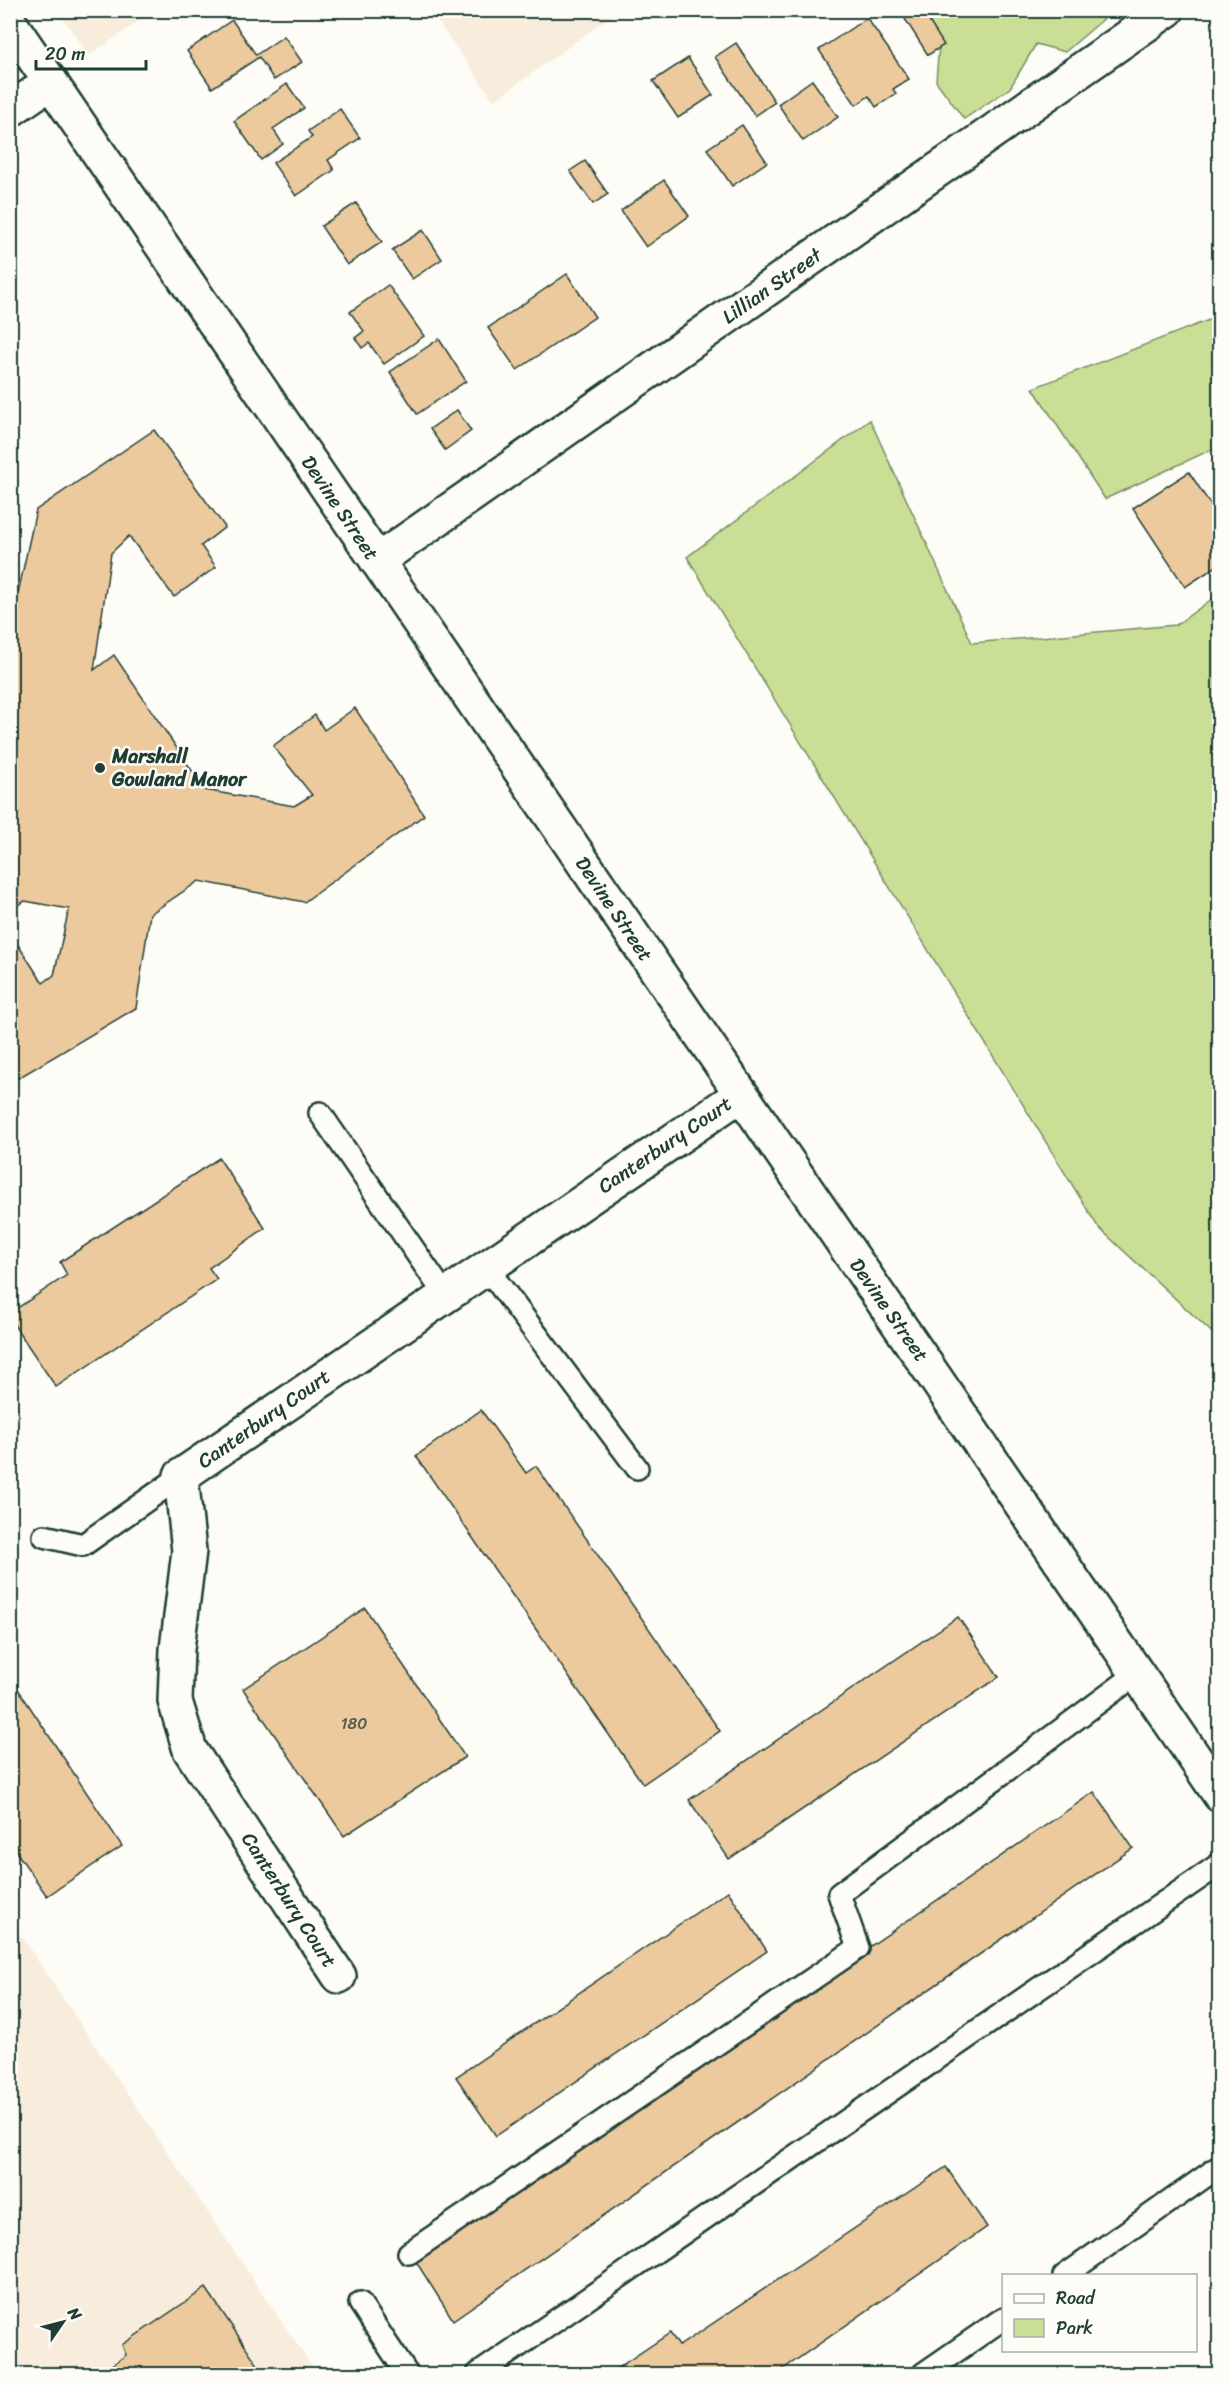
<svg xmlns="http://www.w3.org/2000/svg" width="1230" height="2385" font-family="Sriracha,sans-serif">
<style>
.built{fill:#f8eddc}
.green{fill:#cadf95;stroke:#748e64;stroke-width:1.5}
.building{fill:#ecca9d;stroke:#1f3d34;stroke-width:1.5}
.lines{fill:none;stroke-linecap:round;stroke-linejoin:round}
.lane-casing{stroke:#1f3d34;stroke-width:26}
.street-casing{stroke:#1f3d34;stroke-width:38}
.lane{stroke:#fdfcf7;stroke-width:21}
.street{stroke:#fdfcf7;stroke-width:33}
.poi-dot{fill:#1f3d34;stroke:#fdfcf7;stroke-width:2}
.labels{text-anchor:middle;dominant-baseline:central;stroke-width:5;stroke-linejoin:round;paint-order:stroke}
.number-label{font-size:16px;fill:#52604e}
.street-label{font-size:20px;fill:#1f3d34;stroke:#fdfcf7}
.poi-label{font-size:20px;font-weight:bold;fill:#1f3d34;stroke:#fdfcf7;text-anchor:start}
</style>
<rect width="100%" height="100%" fill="#fdfcf7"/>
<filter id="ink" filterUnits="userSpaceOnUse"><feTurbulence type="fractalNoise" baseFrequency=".0167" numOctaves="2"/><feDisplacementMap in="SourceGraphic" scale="12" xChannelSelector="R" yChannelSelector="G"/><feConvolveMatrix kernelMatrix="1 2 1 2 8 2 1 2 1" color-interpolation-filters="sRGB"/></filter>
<g filter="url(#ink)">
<!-- built -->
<g class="built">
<path d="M58 11H153L89 56Z"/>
<path d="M430 11H618L494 101Z"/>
<path d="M11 1921 317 2374H11Z"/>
</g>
<!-- green -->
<g class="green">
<path d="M902 11H1113L1065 52 1036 44 1010 88 964 119 936 81 939 45Z"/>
<path d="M1219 316V446L1105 499 1033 388Z"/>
<path d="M870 420 972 643 1176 625 1219 594V1339L1098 1227 687 557Z"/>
</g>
<!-- building -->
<g class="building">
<path d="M918 10H922L944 45 928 55 905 19Z"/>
<path d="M867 18 909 79 893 89 896 94 876 107 869 96 856 105 819 50Z"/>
<path d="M232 20 256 55 284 36 302 62 274 80 259 57 212 88 187 51Z"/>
<path d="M736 43 775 102 755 116 715 57Z"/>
<path d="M688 58 713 95 678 118 653 81Z"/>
<path d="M812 80 838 117 803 141 778 104Z"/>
<path d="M287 84 304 108 273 129 283 144 261 160 234 121Z"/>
<path d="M340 109 360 138 328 160 334 170 296 196 273 163 312 137 308 131Z"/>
<path d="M742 125 767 162 732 186 707 149Z"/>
<path d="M585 161 608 194 593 204 570 171Z"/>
<path d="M664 180 689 216 646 247 621 211Z"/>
<path d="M356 203 382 242 347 265 321 226Z"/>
<path d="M423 230 442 259 412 279 392 250Z"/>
<path d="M567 274 595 317 517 370 488 328Z"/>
<path d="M388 285 424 336 384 364 369 343 362 348 355 338 364 331 350 312Z"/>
<path d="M439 339 466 381 417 414 390 372Z"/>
<path d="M457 410 471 431 445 450 430 429Z"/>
<path d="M154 430 225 527 201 546 216 567 174 597 129 536 111 553 94 670 114 655 205 790 294 806 312 795 273 746 315 715 324 730 355 708 424 815 304 902 199 881 150 914 136 1008 10 1083V952L18 945 43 983 54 975 69 909 25 901 10 910V615L14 612 36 510Z"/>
<path d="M1189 472 1220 519V564L1185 587 1133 508Z"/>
<path d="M219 1158 265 1228 209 1268 217 1279 56 1387 10 1319V1313L67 1275 60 1262Z"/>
<path d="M481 1410 526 1473 536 1466 720 1731 643 1784 416 1456Z"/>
<path d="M365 1608 465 1757 344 1836 243 1689Z"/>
<path d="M958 1617 999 1677 729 1859 689 1800Z"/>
<path d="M10 1677 122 1846 47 1896 10 1843Z"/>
<path d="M1094 1792 1133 1848 453 2320 415 2260Z"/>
<path d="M728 1891 767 1951 496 2136 456 2077Z"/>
<path d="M946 2167 987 2227 776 2374H609L670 2333 679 2346Z"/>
<path d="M206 2288 264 2374H104L103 2372 126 2355 122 2345Z"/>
</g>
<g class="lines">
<defs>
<g id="lane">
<path d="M320 1113 445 1295"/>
<path d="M486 1267 637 1468"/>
<path d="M44 1536 83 1545 181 1476"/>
<path d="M409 2253 858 1948 839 1894 1138 1673"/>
<path d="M1064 2276 1220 2166"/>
<path d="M360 2303 407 2374"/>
<path d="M478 2374 1220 1864"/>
<path d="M923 2374 1004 2318"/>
</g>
<g id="street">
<path d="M10 23 1220 1795"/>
<path d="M10 110 51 82"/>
<path d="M377 561 1167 10"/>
<path d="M339 1976 190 1750 175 1701 177 1649 189 1551 181 1476 740 1095"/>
</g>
</defs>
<!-- lane casing -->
<use href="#lane" class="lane-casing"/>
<!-- street casing -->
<use href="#street" class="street-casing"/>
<!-- lane -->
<use href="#lane" class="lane"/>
<!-- street -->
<use href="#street" class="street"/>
</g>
</g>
<!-- markers -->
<circle class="poi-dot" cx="100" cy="768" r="6"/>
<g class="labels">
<!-- number labels -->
<g class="number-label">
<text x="354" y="1723">180</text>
</g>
<!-- street labels -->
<g class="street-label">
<text transform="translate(772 286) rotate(-35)">Lillian Street</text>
<text transform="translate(340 508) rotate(56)">Devine Street</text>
<text transform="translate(614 909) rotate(56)">Devine Street</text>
<text transform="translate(665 1145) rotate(-34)">Canterbury Court</text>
<text transform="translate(889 1310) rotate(55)">Devine Street</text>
<text transform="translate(264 1419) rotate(-35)">Canterbury Court</text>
<text transform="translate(289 1900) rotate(57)">Canterbury Court</text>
</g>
<!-- poi labels -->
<g class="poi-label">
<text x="112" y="756">Marshall<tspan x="112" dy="23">Gowland Manor</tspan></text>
</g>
</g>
<!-- margin -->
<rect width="1230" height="2385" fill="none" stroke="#fdfcf7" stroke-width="36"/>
<rect x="18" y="18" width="1194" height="2349" fill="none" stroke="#1f3d34" stroke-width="2" filter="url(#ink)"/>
<!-- legend -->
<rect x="1002" y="2274" width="195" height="78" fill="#fdfcf7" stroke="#a4b0a9" stroke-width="1.5"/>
<rect x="1014" y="2294" width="30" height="9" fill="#fdfcf7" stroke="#a4b0a9" stroke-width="1.5"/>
<text x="1056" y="2304" font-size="18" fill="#1f3d34">Road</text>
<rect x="1014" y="2319" width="30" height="18" fill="#cadf95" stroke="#a4b0a9" stroke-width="1.5"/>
<text x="1056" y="2334" font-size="18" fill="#1f3d34">Park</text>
<!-- north arrow -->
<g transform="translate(63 2322) rotate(55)" stroke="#fdfcf7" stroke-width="4.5" paint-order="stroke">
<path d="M0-4.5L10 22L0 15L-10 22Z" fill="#1f3d34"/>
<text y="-9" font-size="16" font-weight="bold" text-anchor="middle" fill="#1f3d34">N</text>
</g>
<!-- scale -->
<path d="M36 60v9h110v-9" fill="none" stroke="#1f3d34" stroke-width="3"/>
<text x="45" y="60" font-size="18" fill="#1f3d34" stroke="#fdfcf7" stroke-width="4.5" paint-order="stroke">20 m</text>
</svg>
